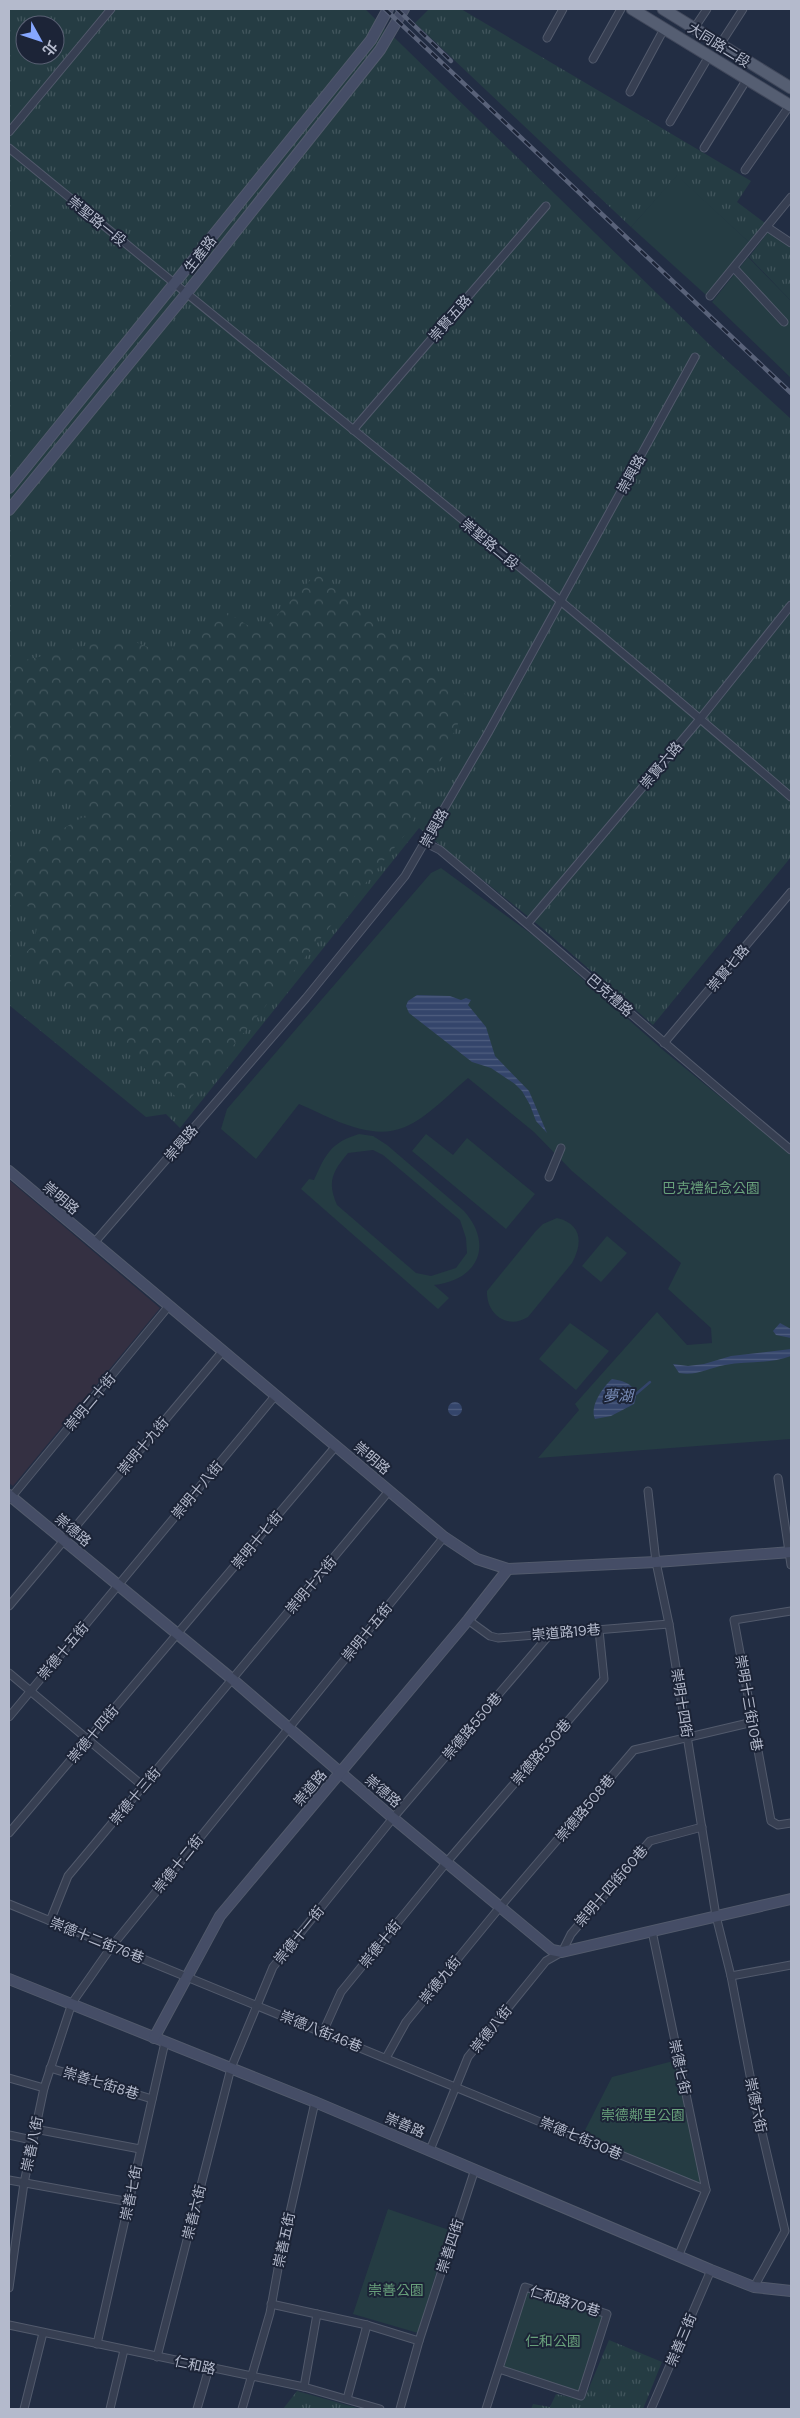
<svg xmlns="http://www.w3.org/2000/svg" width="800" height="2418" font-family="'DM Sans','Noto Sans TC',sans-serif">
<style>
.medical{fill:#343042}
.grass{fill:url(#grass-tufts);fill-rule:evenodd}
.forest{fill:url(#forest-crowns)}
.park{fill:#253c43;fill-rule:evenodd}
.water{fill:url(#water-rules)}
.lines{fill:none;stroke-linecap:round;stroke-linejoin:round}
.stream{stroke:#34456b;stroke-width:2.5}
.street-casing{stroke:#525a6c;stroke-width:9}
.secondary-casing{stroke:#525a6c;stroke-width:12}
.primary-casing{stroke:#41485b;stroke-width:13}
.street{stroke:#373f52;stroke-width:7}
.secondary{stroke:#454d66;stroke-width:10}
.primary{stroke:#555e72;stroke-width:11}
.rail-casing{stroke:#596279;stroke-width:4.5}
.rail{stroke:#1c2437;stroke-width:2.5;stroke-dasharray:8;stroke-linecap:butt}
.labels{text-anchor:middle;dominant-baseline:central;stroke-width:4;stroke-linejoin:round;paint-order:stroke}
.street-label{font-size:14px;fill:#b4bacc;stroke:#1c2437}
.park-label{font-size:14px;fill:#68a07b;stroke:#1c2437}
.water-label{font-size:15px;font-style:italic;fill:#788cb7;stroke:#1c2437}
</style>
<defs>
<pattern id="grass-tufts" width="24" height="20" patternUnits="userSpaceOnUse" patternTransform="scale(1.25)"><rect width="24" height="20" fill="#253c43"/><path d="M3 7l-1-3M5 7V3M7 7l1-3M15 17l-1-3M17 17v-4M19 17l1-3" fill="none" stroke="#42565d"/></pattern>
<pattern id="forest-crowns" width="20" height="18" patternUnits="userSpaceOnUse" patternTransform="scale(1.25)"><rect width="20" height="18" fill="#253c43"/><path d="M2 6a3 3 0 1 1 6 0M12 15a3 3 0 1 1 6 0" fill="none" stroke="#42565d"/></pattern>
<pattern id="water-rules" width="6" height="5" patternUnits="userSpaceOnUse" patternTransform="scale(1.25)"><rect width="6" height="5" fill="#34456b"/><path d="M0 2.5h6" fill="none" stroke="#4f5e7f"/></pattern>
</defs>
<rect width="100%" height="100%" fill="#222d43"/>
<!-- medical -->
<path class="medical" d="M9 1180 160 1308 13 1486 9 1483Z"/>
<!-- grass -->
<g class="grass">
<path d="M9 9H365L711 346 791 419V857L653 1025 542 928 419 828 180 1128 166 1114 146 1117 9 1005ZM25 25H55V55H25Z"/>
<path d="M429 9H461L751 181 737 202 765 223 750 243 677 176 631 227 415 23Z"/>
<path d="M768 232 791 247V301L749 257Z"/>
<path d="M609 2340 662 2362 643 2409H531L533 2404 550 2407 556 2394 584 2400Z"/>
<path d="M297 2391 361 2409H283Z"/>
</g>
<!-- forest -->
<path class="forest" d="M318 572 470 698 408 831 185 1105 22 957 34 944 39 915 9 892V861L91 812 9 744V661L13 663 123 637 165 654 226 612 260 633Z"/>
<!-- park -->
<g class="park">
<path d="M677 175 750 243 706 295 631 227Z"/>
<path d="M748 257 791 301V378L712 302Z"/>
<path d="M441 868 534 936 663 1050 791 1155V1439L538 1458 579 1410 575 1404 657 1312 687 1345 712 1343 711 1328 668 1289 681 1263 572 1171 534 1132 468 1078C449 1094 428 1117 405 1127 370 1142 330 1117 299 1104L256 1159 221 1129 227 1109 431 873Z"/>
<path d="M359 1134 373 1136 387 1145 464 1211C494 1245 478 1280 434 1285L449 1298 438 1309 301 1189 309 1179 314 1180C326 1154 330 1143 359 1134ZM373 1150 383 1155 460 1220 466 1238 467 1253 456 1268 431 1276 416 1273 337 1205C327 1182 332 1172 348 1153Z"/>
<path d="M426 1134 453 1155 467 1138 535 1194 506 1229 412 1151Z"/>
<path d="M557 1218C582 1224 583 1243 572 1263L528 1317C507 1330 486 1314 487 1291L535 1232 543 1224Z"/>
<path d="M607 1236 627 1253 601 1282 582 1266Z"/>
<path d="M570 1323 609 1351 576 1390 539 1359Z"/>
<path d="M677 2060 704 2187 581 2138 612 2077Z"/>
<path d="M388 2209 449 2230 418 2333 353 2314Z"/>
<path d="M527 2291 603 2315 579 2391 504 2367Z"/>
</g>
<!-- water -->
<g class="water">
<path d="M417 995 450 996 461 1000 466 998 471 1000 468 1005 486 1027 495 1056 529 1091 547 1133 536 1121 530 1105 522 1091 515 1084 491 1068 472 1062 409 1013 406 1006 408 1001Z"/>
<path d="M780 1323 791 1329V1338L776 1335 773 1331Z"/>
<path d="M791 1349V1356C770 1364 747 1361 725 1365 709 1368 697 1376 679 1373L673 1364 688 1366 704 1364 731 1356Z"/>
<path d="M612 1379C626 1381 641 1387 634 1404L611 1416 595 1419C589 1406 603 1387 612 1379Z"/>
<circle cx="455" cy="1409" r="7"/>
</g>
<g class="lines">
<!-- stream -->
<path class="stream" d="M636 1394 650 1382"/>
<defs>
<g id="street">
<path d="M695 27 707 9"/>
<path d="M547 38 563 9"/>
<path d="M721 43 743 9"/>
<path d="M593 59 621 9"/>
<path d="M630 92 664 29"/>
<path d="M670 122 709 56"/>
<path d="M9 132 111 9"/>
<path d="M9 148C271 363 535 575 791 797"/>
<path d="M704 148 747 79"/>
<path d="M745 170 790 105"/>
<path d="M767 227 791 243"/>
<path d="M734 268 784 322"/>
<path d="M710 296 791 197"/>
<path d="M353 430 546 206"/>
<path d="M426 843 440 850C558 949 673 1052 791 1150"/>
<path d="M528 923 700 719 791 605"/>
<path d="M664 1043 791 892"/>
<path d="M549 1177 561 1148"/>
<path d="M94 1243 306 998 405 876 488 733 695 357"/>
<path d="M778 1478 791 1565"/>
<path d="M648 1491 656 1562 669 1624 716 1916 731 1976 756 2107 785 2231 754 2287"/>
<path d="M9 1500 168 1307"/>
<path d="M9 1606 222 1352"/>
<path d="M791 1611 734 1620 771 1821 778 1825 791 1823"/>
<path d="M468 1620 490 1636 498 1638 669 1624"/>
<path d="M9 1673 143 1786"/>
<path d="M9 1717 275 1396"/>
<path d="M9 1833 336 1446"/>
<path d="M9 1904 706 2190"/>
<path d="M50 1921 68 1876 389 1491"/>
<path d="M652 1931 706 2190 678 2257"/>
<path d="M731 1976 791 1965"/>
<path d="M323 2032 341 1992 446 1863 604 1679 599 1630"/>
<path d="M386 2058 406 2022 500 1907 634 1750 753 1722"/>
<path d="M50 2068 152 2099"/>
<path d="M9 2078 44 2088"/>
<path d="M35 2129 140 2149"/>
<path d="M9 2135 32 2140"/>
<path d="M430 2150 468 2057 546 1961 562 1952 571 1934 650 1841 702 1827"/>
<path d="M9 2180 130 2202"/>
<path d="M9 2288 24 2183 44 2088 72 2003 112 1946 444 1537"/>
<path d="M271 2304 367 2325 419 2341"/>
<path d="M9 2325 304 2387 380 2409"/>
<path d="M97 2344 165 2042"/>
<path d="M157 2357 231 2068 273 1967 393 1818 550 1634"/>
<path d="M304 2387 317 2314"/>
<path d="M347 2399 367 2325"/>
<path d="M24 2409 43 2333"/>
<path d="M110 2409 124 2350"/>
<path d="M197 2409 209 2368"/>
<path d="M242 2409 270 2313 281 2252 315 2102"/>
<path d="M400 2409 419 2341 475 2169"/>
<path d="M486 2409 525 2287 607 2314 581 2396 499 2369"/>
<path d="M651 2409 711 2270"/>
</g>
<g id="secondary">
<path d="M9 488 371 40 388 9"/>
<path d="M9 510 186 294 380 50 404 9"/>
<path d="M9 1171 444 1537 477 1559 508 1569 656 1562 791 1552"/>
<path d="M9 1495 232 1679 393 1818 552 1950 562 1952 791 1899"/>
<path d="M9 1979 315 2102 711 2270 754 2287 791 2291"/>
<path d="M154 2038 220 1916 468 1620 508 1569"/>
</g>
<g id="primary">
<path d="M632 9 791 106"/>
<path d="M663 9 791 88"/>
</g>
</defs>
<!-- street casing -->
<use href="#street" class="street-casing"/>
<!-- secondary casing -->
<use href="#secondary" class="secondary-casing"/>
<!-- primary casing -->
<use href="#primary" class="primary-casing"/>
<!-- street -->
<use href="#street" class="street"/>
<!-- secondary -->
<use href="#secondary" class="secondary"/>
<!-- primary -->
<use href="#primary" class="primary"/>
<defs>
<g id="rail">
<path d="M385 9 791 393"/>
<path d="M397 9 451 61"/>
</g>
</defs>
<!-- rail casing -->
<use href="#rail" class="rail-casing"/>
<!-- rail -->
<use href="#rail" class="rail"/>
</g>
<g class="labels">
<!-- street labels -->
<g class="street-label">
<text transform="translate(719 45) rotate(32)">大同路二段</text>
<text transform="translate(97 221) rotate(39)">崇聖路一段</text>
<text transform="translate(200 254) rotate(-52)">生產路</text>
<text transform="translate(450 318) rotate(-49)">崇賢五路</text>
<text transform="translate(631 474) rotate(-61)">崇興路</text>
<text transform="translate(490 544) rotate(40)">崇聖路二段</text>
<text transform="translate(661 765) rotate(-50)">崇賢六路</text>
<text transform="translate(434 828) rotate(-61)">崇興路</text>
<text transform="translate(728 968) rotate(-50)">崇賢七路</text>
<text transform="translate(610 995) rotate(41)">巴克禮路</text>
<text transform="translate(181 1143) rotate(-49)">崇興路</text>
<text transform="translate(61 1198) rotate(40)">崇明路</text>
<text transform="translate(90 1402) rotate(-50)">崇明二十街</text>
<text transform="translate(143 1446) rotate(-50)">崇明十九街</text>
<text transform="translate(372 1458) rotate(40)">崇明路</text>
<text transform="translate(197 1490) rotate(-50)">崇明十八街</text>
<text transform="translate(73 1530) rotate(40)">崇德路</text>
<text transform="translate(257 1540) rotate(-50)">崇明十七街</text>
<text transform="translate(311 1585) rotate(-50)">崇明十六街</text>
<text transform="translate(367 1632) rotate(-51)">崇明十五街</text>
<text transform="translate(566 1632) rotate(-5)">崇道路19巷</text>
<text transform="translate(63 1651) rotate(-50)">崇德十五街</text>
<text transform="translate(682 1703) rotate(81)">崇明十四街</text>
<text transform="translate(749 1703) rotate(80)">崇明十三街10巷</text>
<text transform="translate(472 1726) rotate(-50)">崇德路550巷</text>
<text transform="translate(93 1734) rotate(-50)">崇德十四街</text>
<text transform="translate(541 1752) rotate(-49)">崇德路530巷</text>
<text transform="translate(310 1788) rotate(-50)">崇道路</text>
<text transform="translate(383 1791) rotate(40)">崇德路</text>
<text transform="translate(135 1796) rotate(-50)">崇德十三街</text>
<text transform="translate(585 1808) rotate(-50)">崇德路508巷</text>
<text transform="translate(178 1864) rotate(-51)">崇德十二街</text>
<text transform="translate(611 1886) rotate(-49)">崇明十四街60巷</text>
<text transform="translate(299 1935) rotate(-51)">崇德十一街</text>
<text transform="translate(97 1940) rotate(22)">崇德十二街76巷</text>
<text transform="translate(380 1944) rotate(-51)">崇德十街</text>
<text transform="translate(440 1980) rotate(-51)">崇德九街</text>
<text transform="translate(491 2029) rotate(-51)">崇德八街</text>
<text transform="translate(321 2031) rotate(22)">崇德八街46巷</text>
<text transform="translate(680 2067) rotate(78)">崇德七街</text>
<text transform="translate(101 2083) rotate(17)">崇善七街8巷</text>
<text transform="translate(756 2105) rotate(78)">崇德六街</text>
<text transform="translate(405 2125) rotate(23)">崇善路</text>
<text transform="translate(581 2138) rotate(23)">崇德七街30巷</text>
<text transform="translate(32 2144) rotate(-78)">崇善八街</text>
<text transform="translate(131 2193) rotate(-78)">崇善七街</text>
<text transform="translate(194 2212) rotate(-76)">崇善六街</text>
<text transform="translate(284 2240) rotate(-78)">崇善五街</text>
<text transform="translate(450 2246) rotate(-72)">崇善四街</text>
<text transform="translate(565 2301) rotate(17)">仁和路70巷</text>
<text transform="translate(681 2340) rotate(-67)">崇善三街</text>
<text transform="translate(195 2365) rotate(12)">仁和路</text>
</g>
<!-- park labels -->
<g class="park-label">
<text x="711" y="1188">巴克禮紀念公園</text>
<text x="643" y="2115">崇德鄰里公園</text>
<text x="396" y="2290">崇善公園</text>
<text x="553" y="2341">仁和公園</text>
</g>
<!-- water labels -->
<g class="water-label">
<text x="618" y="1396">夢湖</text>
</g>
</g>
<!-- border -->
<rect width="800" height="2418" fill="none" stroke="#b4bacc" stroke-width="20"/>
<!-- north arrow -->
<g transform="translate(40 40) rotate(130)"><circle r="24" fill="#1c2437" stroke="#596073"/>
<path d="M0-4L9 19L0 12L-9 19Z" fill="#86a7ff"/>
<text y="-8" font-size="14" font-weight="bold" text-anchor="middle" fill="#b4bacc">北</text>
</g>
</svg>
